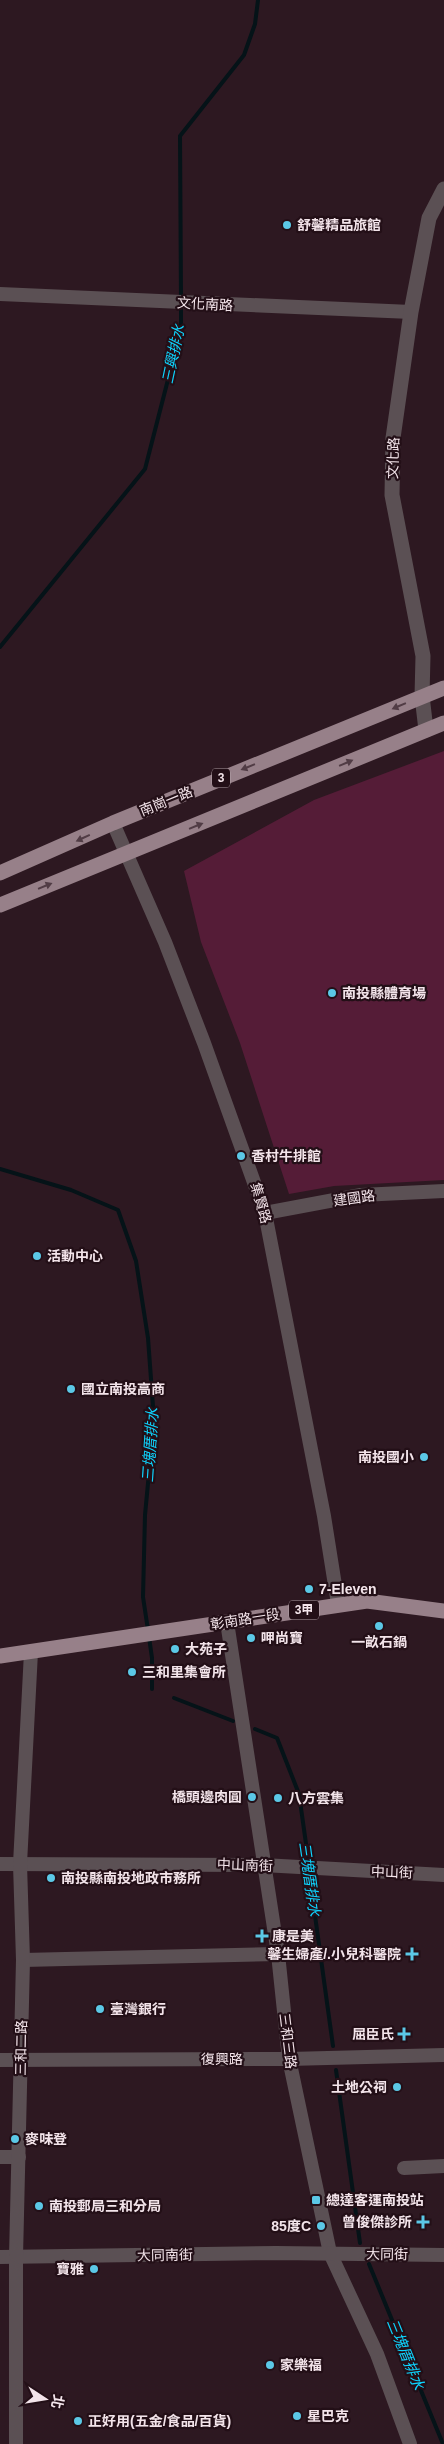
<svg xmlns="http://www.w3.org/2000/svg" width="444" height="2444" font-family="Arial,'Noto Sans TC',sans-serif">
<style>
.garden{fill:#551c37}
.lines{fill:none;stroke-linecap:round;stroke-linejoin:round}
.stream{stroke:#051318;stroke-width:4}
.minor{stroke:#5b5054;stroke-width:14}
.tertiary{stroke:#5b5054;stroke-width:15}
.primary{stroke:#978089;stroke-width:15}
.oneway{fill:#513c45}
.poi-dot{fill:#5bc8e6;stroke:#230f17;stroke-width:2}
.labels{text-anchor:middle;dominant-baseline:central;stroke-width:4.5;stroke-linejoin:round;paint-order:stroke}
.shield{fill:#230f17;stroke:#b5a4ab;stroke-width:1}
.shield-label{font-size:12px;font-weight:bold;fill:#f3e4ea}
.poi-label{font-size:14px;font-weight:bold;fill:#f3e4ea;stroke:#230f17;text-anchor:start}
.street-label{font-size:14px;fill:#f3e4ea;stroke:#230f17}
.water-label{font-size:15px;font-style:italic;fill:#0ed4fe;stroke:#230f17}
</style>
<rect width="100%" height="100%" fill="#2d1821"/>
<!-- garden -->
<path class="garden" d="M444 751V1180L334 1186 289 1194 240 1043 201 942 184 871 314 800Z"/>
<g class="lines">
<!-- stream -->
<g class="stream">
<path d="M181 299 180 136 244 55 255 24 258 0"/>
<path d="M0 647 145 469 181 329V306"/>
<path d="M0 1169 71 1190 118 1210 136 1261 148 1338 154 1420 145 1515 143 1597 148 1630"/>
<path d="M149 1637 152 1658V1689"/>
<path d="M174 1698 233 1721"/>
<path d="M255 1729 277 1738 299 1794 309 1865"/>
<path d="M309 1872 333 2046"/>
<path d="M336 2070 360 2243"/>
<path d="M369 2264 443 2444"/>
</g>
<!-- minor -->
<g class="minor">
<path d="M0 294 411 312"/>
<path d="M113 823 165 942 204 1043 265 1213 324 1516 338 1604"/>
<path d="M265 1213 361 1195 444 1191"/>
<path d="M227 1622 278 1954 289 2059 330 2253 377 2354 410 2444"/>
<path d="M0 1864 263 1865 444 1875"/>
<path d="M23 1960 278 1954"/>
<path d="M0 2060 289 2059 444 2055"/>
<path d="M0 2157H19"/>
<path d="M404 2168 444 2166"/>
<path d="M0 2257 276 2253 444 2255"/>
<path d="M16 2444V2257L23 1960 20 1864 31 1652"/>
</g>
<!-- tertiary -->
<path class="tertiary" d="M426 730 422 696 423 656 392 495 393 438 411 312 429 218 444 189"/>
<!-- primary -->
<g class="primary">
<path d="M0 873 113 823 444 688"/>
<path d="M0 905 444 723"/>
<path d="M0 1656 367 1601 444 1611"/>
</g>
</g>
<!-- one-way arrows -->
<defs><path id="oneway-solid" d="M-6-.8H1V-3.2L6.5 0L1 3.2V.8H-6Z" transform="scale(1.25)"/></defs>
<g class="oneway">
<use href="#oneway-solid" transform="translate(399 706) rotate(157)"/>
<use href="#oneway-solid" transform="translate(346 763) rotate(-23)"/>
<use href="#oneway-solid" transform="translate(248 767) rotate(158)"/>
<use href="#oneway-solid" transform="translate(196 826) rotate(-22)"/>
<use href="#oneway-solid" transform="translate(83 838) rotate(155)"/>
<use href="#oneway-solid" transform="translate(45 886) rotate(-22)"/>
</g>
<!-- markers -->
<g class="poi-dot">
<circle cx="287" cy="225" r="5"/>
<circle cx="332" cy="993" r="5"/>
<circle cx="241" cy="1156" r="5"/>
<circle cx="37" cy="1256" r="5"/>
<circle cx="71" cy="1389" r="5"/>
<circle cx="424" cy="1457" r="5"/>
<circle cx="309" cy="1589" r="5"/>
<circle cx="379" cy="1626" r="5"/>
<circle cx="251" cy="1638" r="5"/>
<circle cx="175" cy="1649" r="5"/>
<circle cx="132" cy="1672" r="5"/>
<circle cx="252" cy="1797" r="5"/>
<circle cx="278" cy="1798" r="5"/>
<circle cx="51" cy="1878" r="5"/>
<path d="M259.5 1928.5h5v5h5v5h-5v5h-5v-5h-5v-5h5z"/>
<path d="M409.5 1946.5h5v5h5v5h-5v5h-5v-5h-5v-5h5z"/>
<circle cx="100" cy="2009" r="5"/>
<path d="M401.5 2026.5h5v5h5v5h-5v5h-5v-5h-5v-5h5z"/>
<circle cx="397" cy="2087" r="5"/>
<circle cx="15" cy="2139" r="5"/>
<rect x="311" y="2195" width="10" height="10" rx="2.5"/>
<circle cx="39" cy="2206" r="5"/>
<path d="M420.5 2214.5h5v5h5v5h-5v5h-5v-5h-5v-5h5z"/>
<circle cx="321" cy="2226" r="5"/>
<circle cx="94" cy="2269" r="5"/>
<circle cx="270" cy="2365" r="5"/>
<circle cx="297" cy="2416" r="5"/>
<circle cx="78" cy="2421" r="5"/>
</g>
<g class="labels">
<!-- shield labels -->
<g class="shield">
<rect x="212" y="768.5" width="18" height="19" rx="4"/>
<rect x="289" y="1600.5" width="30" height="19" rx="4"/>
</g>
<g class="shield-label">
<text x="221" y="778">3</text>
<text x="304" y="1610">3甲</text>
</g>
<!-- poi labels -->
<g class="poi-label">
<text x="297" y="225">舒馨精品旅館</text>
<text x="342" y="993">南投縣體育場</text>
<text x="251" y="1156">香村牛排館</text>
<text x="47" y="1256">活動中心</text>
<text x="81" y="1389">國立南投高商</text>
<text x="414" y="1457" text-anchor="end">南投國小</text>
<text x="319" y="1589">7-Eleven</text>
<text x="261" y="1638">呷尚寶</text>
<text x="379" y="1642" text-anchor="middle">一畝石鍋</text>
<text x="185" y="1649">大苑子</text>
<text x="142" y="1672">三和里集會所</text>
<text x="242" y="1797" text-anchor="end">橋頭邊肉圓</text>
<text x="288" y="1798">八方雲集</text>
<text x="61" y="1878">南投縣南投地政市務所</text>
<text x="272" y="1936">康是美</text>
<text x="401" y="1954" text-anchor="end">馨生婦產/.小兒科醫院</text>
<text x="110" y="2009">臺灣銀行</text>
<text x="394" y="2034" text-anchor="end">屈臣氏</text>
<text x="387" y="2087" text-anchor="end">土地公祠</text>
<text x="25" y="2139">麥味登</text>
<text x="326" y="2200">總達客運南投站</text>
<text x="49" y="2206">南投郵局三和分局</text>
<text x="412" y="2222" text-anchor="end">曾俊傑診所</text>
<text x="311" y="2226" text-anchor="end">85度C</text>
<text x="84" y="2269" text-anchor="end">寶雅</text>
<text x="280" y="2365">家樂福</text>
<text x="307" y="2416">星巴克</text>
<text x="88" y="2421">正好用(五金/食品/百貨)</text>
</g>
<!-- street labels -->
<g class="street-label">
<text transform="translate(205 304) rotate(3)">文化南路</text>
<text transform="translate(393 458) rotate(-88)">文化路</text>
<text transform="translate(166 801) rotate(-22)">南崗一路</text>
<text transform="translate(354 1198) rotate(-8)">建國路</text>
<text transform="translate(261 1203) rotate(74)">集賢路</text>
<text transform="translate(245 1619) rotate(-9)">彰南路一段</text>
<text transform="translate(245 1865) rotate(2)">中山南街</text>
<text transform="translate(392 1872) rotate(2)">中山街</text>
<text transform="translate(288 2041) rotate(83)">三和三路</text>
<text transform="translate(21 2048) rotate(-89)">三和二路</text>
<text x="222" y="2059">復興路</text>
<text transform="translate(387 2254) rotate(1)">大同街</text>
<text transform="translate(165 2255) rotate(-1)">大同南街</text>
</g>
<!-- water labels -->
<g class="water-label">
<text transform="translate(173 354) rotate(-78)">三興排水</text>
<text transform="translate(150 1445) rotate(-86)">三塊厝排水</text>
<text transform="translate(310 1879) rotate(82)">三塊厝排水</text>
<text transform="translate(406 2354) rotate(68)">三塊厝排水</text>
</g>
</g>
<!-- north arrow -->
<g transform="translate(45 2399) rotate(102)" stroke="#230f17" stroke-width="4" paint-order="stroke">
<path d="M0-4L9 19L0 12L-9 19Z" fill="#f3e4ea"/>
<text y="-8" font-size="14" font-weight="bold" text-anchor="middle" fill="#f3e4ea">北</text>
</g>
</svg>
